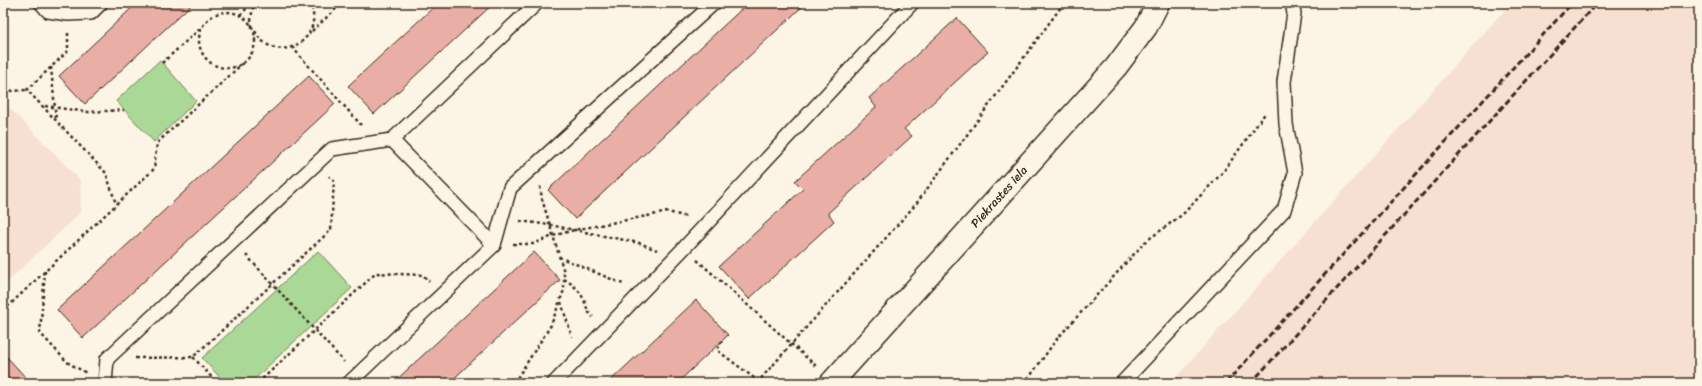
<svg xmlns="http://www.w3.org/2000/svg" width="1702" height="386" font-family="Sriracha,sans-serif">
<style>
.built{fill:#f6e0d2}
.green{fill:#a9d897;stroke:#72815a}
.building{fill:#e9afa6;stroke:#3b2a1e}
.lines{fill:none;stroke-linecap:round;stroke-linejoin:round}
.lane-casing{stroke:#3b2a1e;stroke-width:16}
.street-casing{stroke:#3b2a1e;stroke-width:25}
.path{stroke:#3b2a1e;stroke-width:2.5;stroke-dasharray:3 3;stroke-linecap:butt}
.lane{stroke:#fcf5e5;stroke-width:13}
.street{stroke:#fcf5e5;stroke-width:22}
.rail{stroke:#3b2a1e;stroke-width:3;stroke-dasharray:6 3;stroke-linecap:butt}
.labels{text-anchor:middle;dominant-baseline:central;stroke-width:3.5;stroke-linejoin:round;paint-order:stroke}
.street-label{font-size:12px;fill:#3b2a1e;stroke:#fcf5e5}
</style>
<rect width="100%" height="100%" fill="#fcf5e5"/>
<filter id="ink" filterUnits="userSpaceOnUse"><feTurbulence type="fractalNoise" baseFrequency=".025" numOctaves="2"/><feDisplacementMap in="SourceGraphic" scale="8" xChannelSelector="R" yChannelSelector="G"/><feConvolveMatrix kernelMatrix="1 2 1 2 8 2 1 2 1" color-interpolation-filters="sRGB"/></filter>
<g filter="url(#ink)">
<!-- built -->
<g class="built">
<path d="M1511 3H1699V383H1171Z"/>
<path d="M3 101 80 180 81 212 3 286Z"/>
</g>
<!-- green -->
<g class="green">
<path d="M160 60 196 101 154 142 116 101Z"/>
<path d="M318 251 352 288 250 383H225L202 358Z"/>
</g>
<!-- building -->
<g class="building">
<path d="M137 3H193L85 104 59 76Z"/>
<path d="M438 3H494L374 114 348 86Z"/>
<path d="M748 3H806L575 219 548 190Z"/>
<path d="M957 18 988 52 904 129 912 136 828 213 834 221 749 299 719 266 803 189 795 181 876 107 869 98Z"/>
<path d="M309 76 335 104 83 338 57 310Z"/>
<path d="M534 252 560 280 449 383H393Z"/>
<path d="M696 300 728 335 722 341 677 383H608Z"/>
<path d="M6 356 28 380 31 383H3V359Z"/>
</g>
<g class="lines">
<defs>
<g id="lane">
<path d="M41 3 48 11 68 14 91 13 101 3"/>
<path d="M392 140 494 245"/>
<path d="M105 383 107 359 332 149 392 140 537 3"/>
<path d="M349 383 494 245 510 188 714 3"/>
<path d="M554 383 684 248 912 3"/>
<path d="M1122 383 1284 210 1295 173 1286 124 1284 82 1294 13 1292 3"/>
</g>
<g id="street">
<path id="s1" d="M831 383 1116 67 1146 27 1158 3"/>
</g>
</defs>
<!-- lane casing -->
<use href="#lane" class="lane-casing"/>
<!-- street casing -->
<use href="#street" class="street-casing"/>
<!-- path -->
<g class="path">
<circle cx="227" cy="40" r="28"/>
<path d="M240 15 252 3"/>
<path d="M252 27 251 18 254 3"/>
<path d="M255 31C274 68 327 41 310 3"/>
<path d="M312 31 342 3"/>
<path d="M68 33V51L27 90 106 173 116 204"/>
<path d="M292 47 361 125"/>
<path d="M162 63 202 27"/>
<path d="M51 67 56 119"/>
<path d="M3 81 12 91 27 90"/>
<path d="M45 106 88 112 124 110"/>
<path d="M520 221 550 225 639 243 657 250"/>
<path d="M513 244H533L553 236 574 230 668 212 687 217"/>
<path d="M246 255 344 362"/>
<path d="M559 257 623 284"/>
<path d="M697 260 816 366"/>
<path d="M45 271 40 333 67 362 88 374"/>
<path d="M564 279C573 284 580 291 584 300 587 307 587 312 593 317"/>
<path d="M561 302 572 337"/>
<path d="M3 311 154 169 157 143 244 62"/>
<path d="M722 341 717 350 758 381"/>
<path d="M193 357 217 383"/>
<path d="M135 358 193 357 331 230 334 181 329 176"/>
<path d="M258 383 376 273 423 275 429 281"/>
<path d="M514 383 551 325 564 290V272L542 199 540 186"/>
<path d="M757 383 916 204 1064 3"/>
<path d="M1023 383 1031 375 1056 340 1145 242 1183 214 1223 172 1266 112"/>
</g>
<!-- lane -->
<use href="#lane" class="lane"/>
<!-- street -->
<use href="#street" class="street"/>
<!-- rail -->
<g class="rail">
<path d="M1226 383 1572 3"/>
<path d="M1251 383 1597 3"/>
</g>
</g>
</g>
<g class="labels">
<!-- street labels -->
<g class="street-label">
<text stroke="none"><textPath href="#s1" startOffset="251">Piekrastes iela</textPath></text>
</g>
</g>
<!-- margin -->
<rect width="1702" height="386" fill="none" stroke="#fcf5e5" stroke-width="16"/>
<rect x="8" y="8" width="1686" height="370" fill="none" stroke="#3b2a1e" stroke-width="1.5" filter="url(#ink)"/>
</svg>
